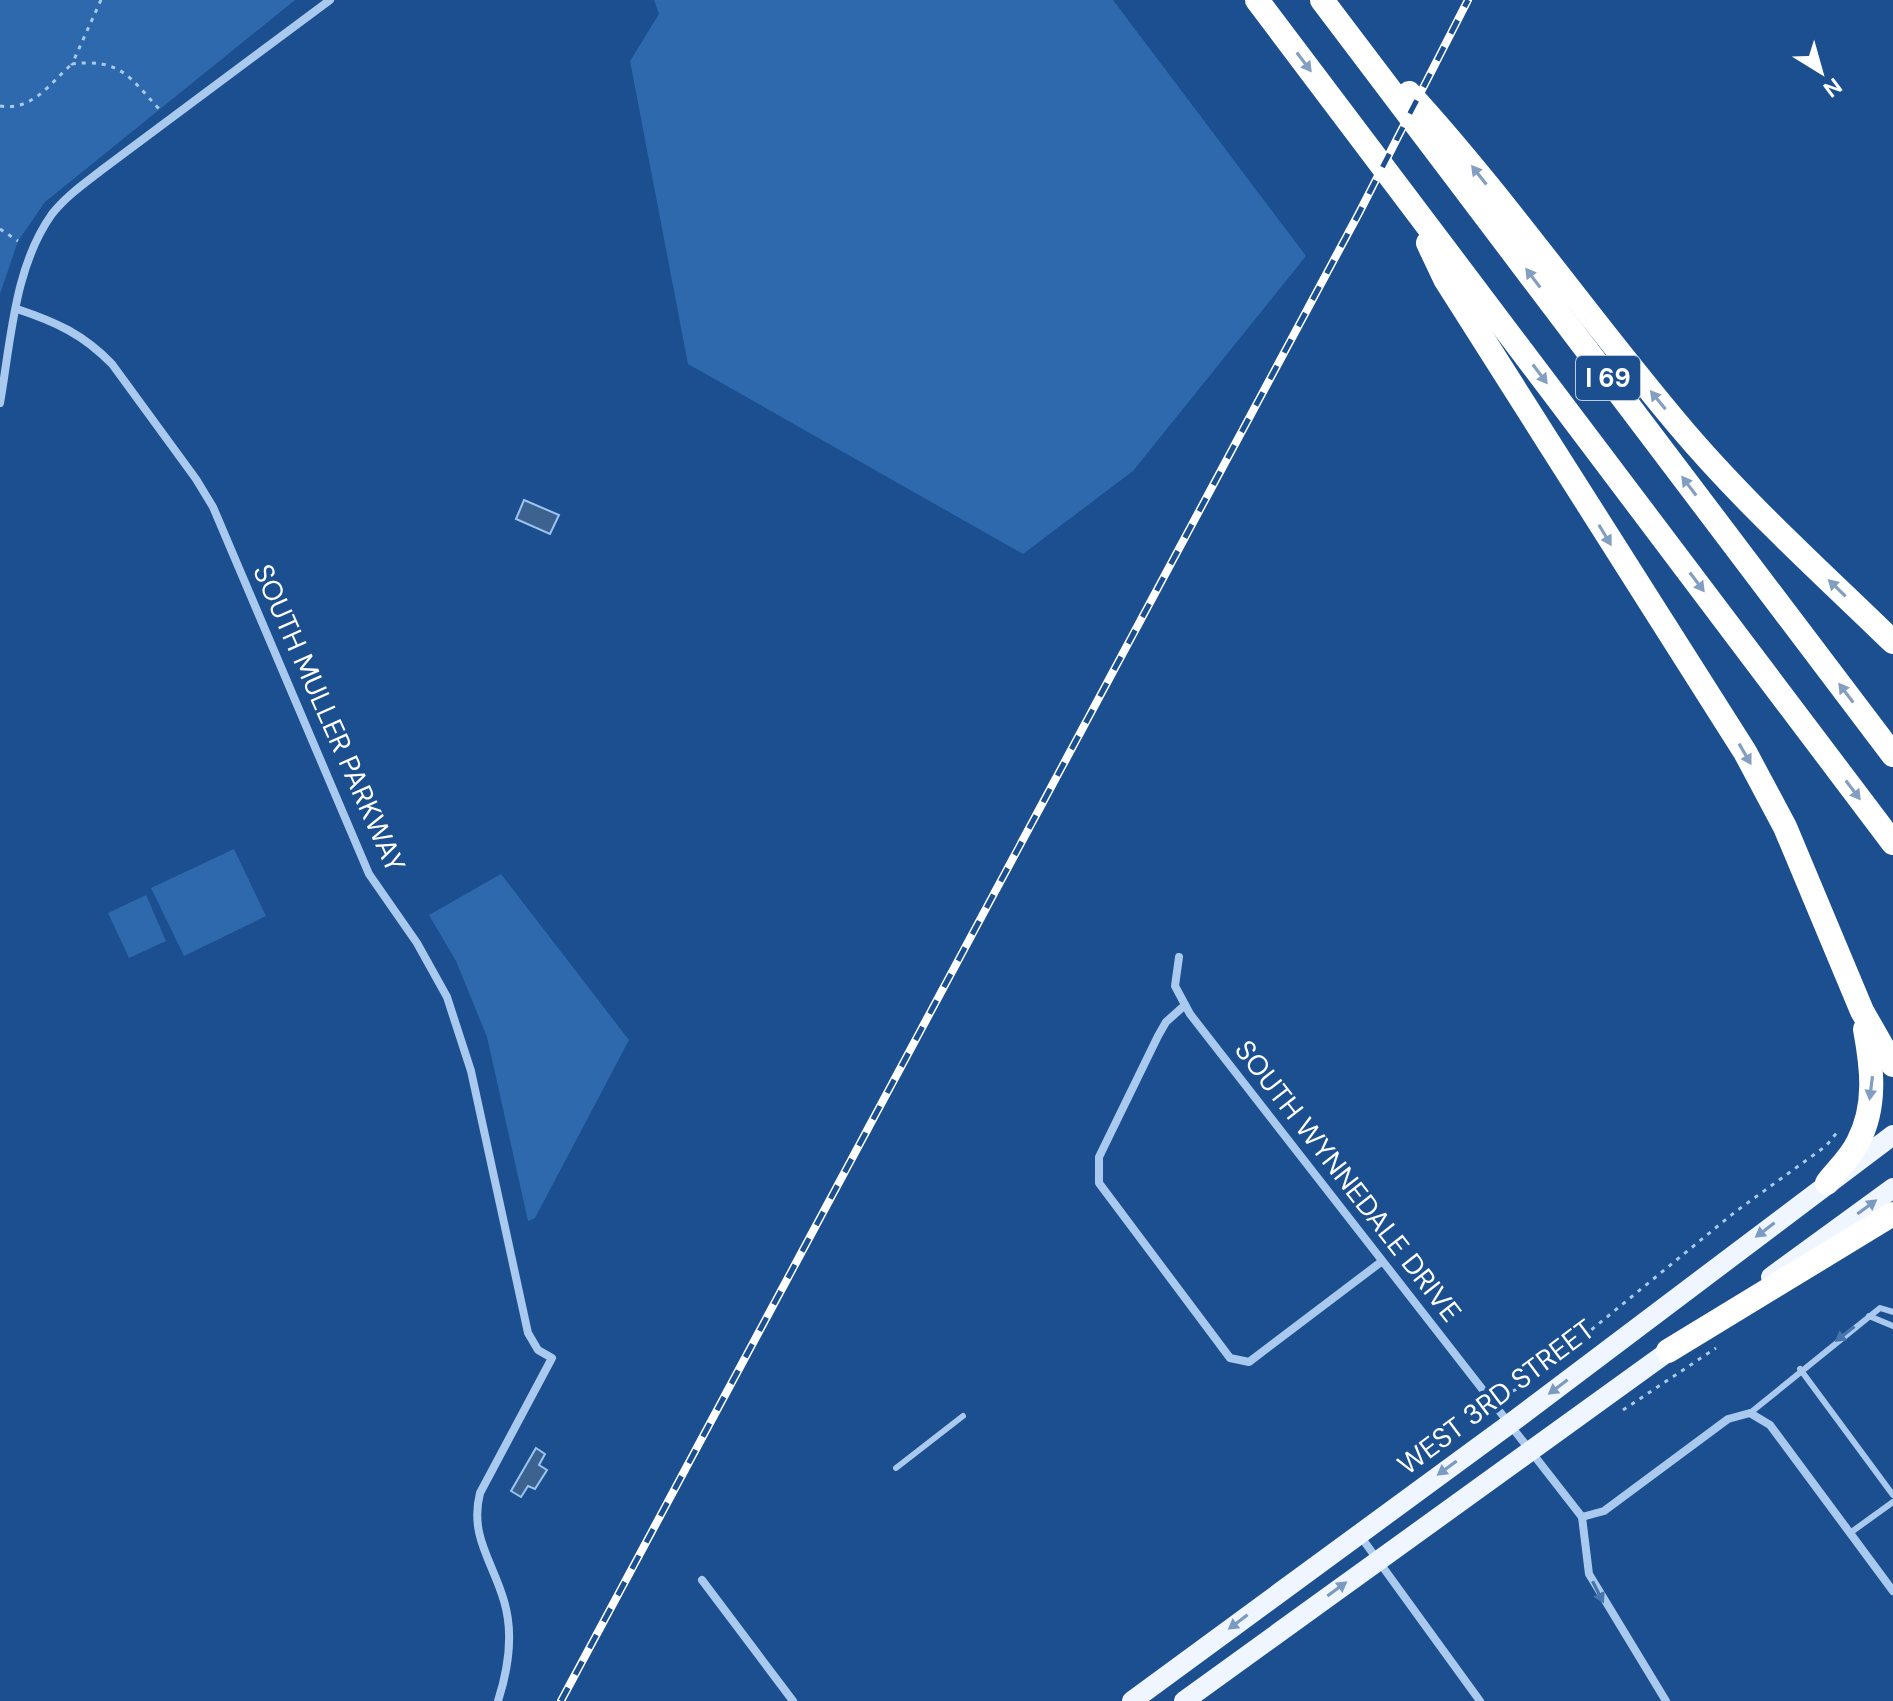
<svg xmlns="http://www.w3.org/2000/svg" width="1893" height="1701" font-family="'DM Sans',sans-serif">
<style>
.green{fill:#2e69ad}
.water{fill:#3c6290;stroke:#9cc4f0;stroke-width:2}
.lines{fill:none;stroke-linecap:round;stroke-linejoin:round}
.path{stroke:#a9c9ee;stroke-width:3;stroke-dasharray:4 6;stroke-linecap:butt}
.service{stroke:#a9c9ee;stroke-width:6}
.minor{stroke:#a9c9ee;stroke-width:8}
.primary{stroke:#f0f6ff;stroke-width:20}
.motorway{stroke:#fff;stroke-width:24}
.rail-casing{stroke:#fff;stroke-width:8}
.rail{stroke:#1b4f8f;stroke-width:5;stroke-dasharray:15;stroke-linecap:butt}
.oneway{fill:#829ec1}
.oneway2{fill:#7b9ac1}
.oneway3{fill:#4674ac}
.labels{text-anchor:middle;dominant-baseline:central;stroke-width:8;stroke-linejoin:round;paint-order:stroke}
.shield{fill:#1b4f8f;stroke:#bbcadd;stroke-width:2}
.shield-label{font-size:26px;font-weight:bold;fill:#fff}
.street-label{font-size:28px;fill:#fff;stroke:#1b4f8f}
</style>
<rect width="100%" height="100%" fill="#1b4f8f"/>
<!-- green -->
<g class="green">
<path d="M0 0H295L45 202 18 241 0 294Z"/>
<path d="M654 0H1113L1306 256 1133 471 1023 554 688 364 630 61 659 14Z"/>
<path d="M234 849 266 916 184 956 151 888Z"/>
<path d="M501 874 629 1040 535 1218 528 1221 487 1037 456 961 429 915Z"/>
<path d="M146 895 166 941 129 958 108 913Z"/>
</g>
<!-- water -->
<g class="water">
<path d="M524 500 559 515 550 534 516 519Z"/>
<path d="M536 1448 545 1454 539 1465 547 1470 535 1489 528 1486 521 1497 511 1491Z"/>
</g>
<g class="lines">
<!-- path -->
<g class="path">
<path d="M101 0 72 64C119 58 129 76 159 109"/>
<path d="M0 106C33 111 49 84 72 64"/>
<path d="M0 229 18 241"/>
<path d="M1504 1396 1524 1385 1735 1212 1826 1146 1839 1130"/>
<path d="M1623 1410 1716 1348"/>
</g>
<!-- service -->
<g class="service">
<path d="M1869 1316 1893 1326"/>
<path d="M1800 1369 1893 1495"/>
<path d="M1750 1413 1880 1308 1893 1312"/>
<path d="M896 1468 963 1416"/>
<path d="M1850 1533 1893 1502"/>
</g>
<!-- minor -->
<g class="minor">
<path d="M17 309C56 322 83 334 112 364L196 479 213 507 369 874 417 943 447 997 471 1071 528 1333 538 1350 552 1358 480 1493C469 1536 493 1562 504 1601 514 1634 508 1670 498 1701"/>
<path d="M0 403C11 341 14 267 52 214 66 196 85 183 103 169L330 0"/>
<path d="M1179 957 1175 986 1190 1014 1582 1517 1604 1511 1728 1419 1750 1413 1770 1425 1893 1591"/>
<path d="M1185 1005 1166 1022 1158 1036 1099 1157V1183L1230 1358 1249 1362 1381 1262"/>
<path d="M1582 1517 1589 1574 1666 1701"/>
<path d="M1361 1537 1480 1701"/>
<path d="M702 1580 793 1701"/>
</g>
<!-- primary -->
<g class="primary">
<path d="M1771 1277 1893 1188"/>
<path d="M1132 1701 1511 1423 1893 1135"/>
<path d="M1184 1701 1680 1343"/>
</g>
<!-- motorway -->
<g class="motorway">
<path d="M1257 0 1893 843"/>
<path d="M1322 0 1893 755"/>
<path d="M1409 93C1504 197 1585 314 1676 422 1742 501 1819 570 1893 642"/>
<path d="M1428 243 1445 279 1745 752 1785 827 1862 1011 1893 1065"/>
<path d="M1827 1183C1837 1170 1851 1157 1858 1142 1877 1106 1872 1067 1865 1029"/>
<path d="M1668 1351 1893 1214"/>
</g>
<defs>
<path id="rail" d="M561 1701 1359 213 1468 0"/>
</defs>
<!-- rail casing -->
<use href="#rail" class="rail-casing"/>
<!-- rail -->
<use href="#rail" class="rail"/>
</g>
<!-- one-way arrows -->
<defs><path id="oneway-solid" d="M-6-.8H1V-3.2L6.5 0L1 3.2V.8H-6Z" transform="scale(2)"/></defs>
<g class="oneway">
<use href="#oneway-solid" transform="translate(1304 62) rotate(53)"/>
<use href="#oneway-solid" transform="translate(1479 175) rotate(-128)"/>
<use href="#oneway-solid" transform="translate(1533 278) rotate(-127)"/>
<use href="#oneway-solid" transform="translate(1540 374) rotate(53)"/>
<use href="#oneway-solid" transform="translate(1658 400) rotate(-129)"/>
<use href="#oneway-solid" transform="translate(1689 486) rotate(-127)"/>
<use href="#oneway-solid" transform="translate(1605 535) rotate(59)"/>
<use href="#oneway-solid" transform="translate(1697 582) rotate(53)"/>
<use href="#oneway-solid" transform="translate(1837 588) rotate(-136)"/>
<use href="#oneway-solid" transform="translate(1846 693) rotate(-127)"/>
<use href="#oneway-solid" transform="translate(1745 754) rotate(60)"/>
<use href="#oneway-solid" transform="translate(1853 790) rotate(53)"/>
<use href="#oneway-solid" transform="translate(1871 1088) rotate(97)"/>
</g>
<g class="oneway2">
<use href="#oneway-solid" transform="translate(1867 1207) rotate(-36)"/>
<use href="#oneway-solid" transform="translate(1765 1230) rotate(143)"/>
<use href="#oneway-solid" transform="translate(1558 1387) rotate(143)"/>
<use href="#oneway-solid" transform="translate(1447 1468) rotate(144)"/>
<use href="#oneway-solid" transform="translate(1337 1589) rotate(-36)"/>
<use href="#oneway-solid" transform="translate(1238 1622) rotate(143)"/>
</g>
<g class="oneway3">
<use href="#oneway-solid" transform="translate(1845 1334) rotate(142)"/>
<use href="#oneway-solid" transform="translate(1598 1592) rotate(63)"/>
</g>
<g class="labels">
<!-- shield labels -->
<rect class="shield" x="1576" y="356" width="64" height="44" rx="6"/>
<g class="shield-label">
<text x="1608" y="378">I 69</text>
</g>
<!-- street labels -->
<g class="street-label">
<text transform="translate(329 718) rotate(66)">SOUTH MULLER PARKWAY</text>
<text transform="translate(1348 1181) rotate(52)">SOUTH WYNNEDALE DRIVE</text>
<text transform="translate(1496 1397) rotate(-37)">WEST 3RD STREET</text>
</g>
</g>
<!-- north arrow -->
<g transform="translate(1821 72) rotate(143)" stroke="#1b4f8f" stroke-width="6" paint-order="stroke">
<path d="M0-6L14 30L0 20L-14 30Z" fill="#ffffff"/>
<text y="-12" font-size="22" font-weight="bold" text-anchor="middle" fill="#ffffff">N</text>
</g>
</svg>
